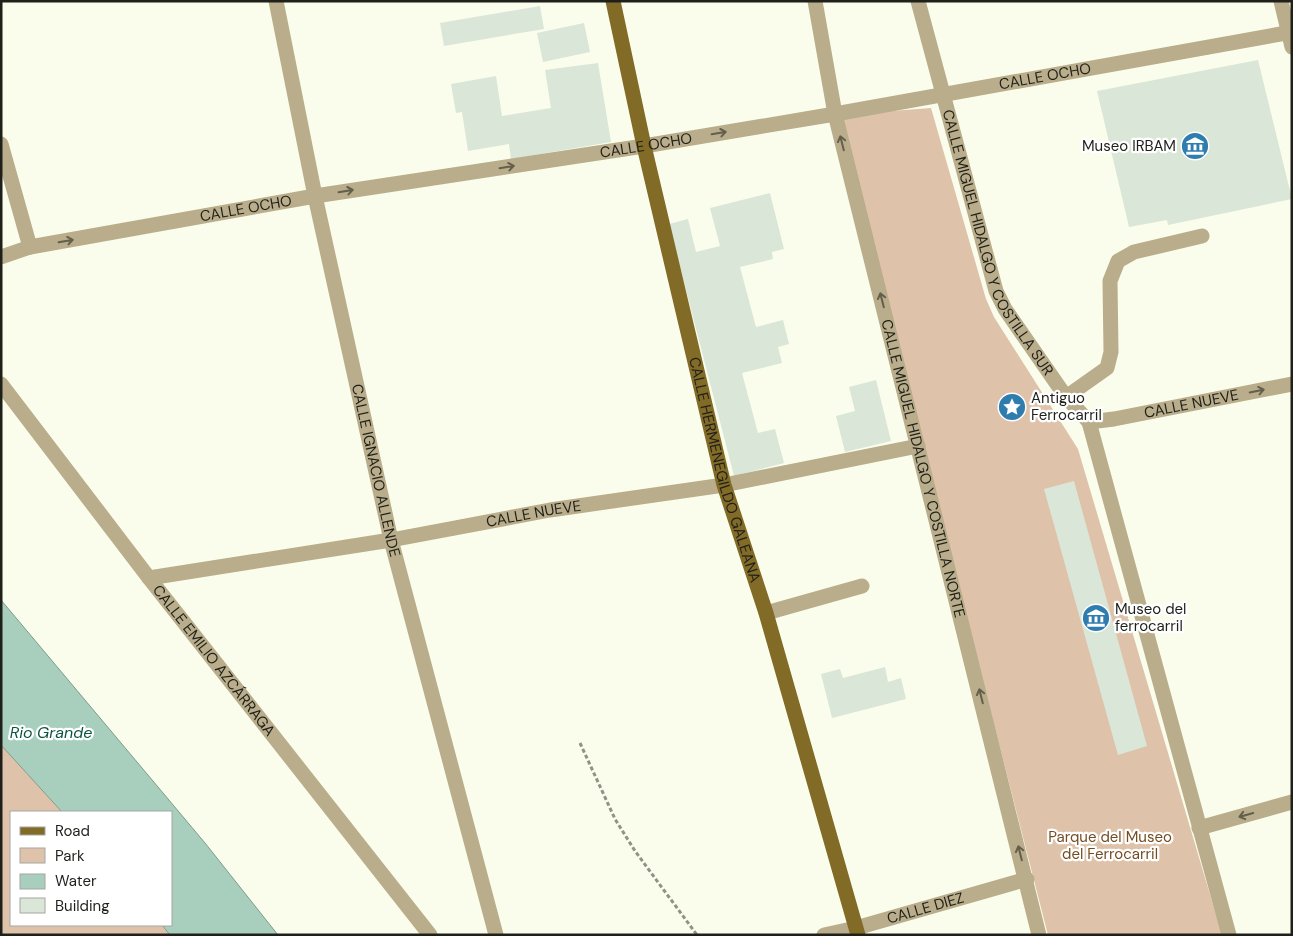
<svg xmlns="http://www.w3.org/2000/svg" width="1293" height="936" font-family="'DM Sans',sans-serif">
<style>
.green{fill:#dec3aa}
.water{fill:#a8cfbd;stroke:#7f9a8c}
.building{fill:#dae6d8}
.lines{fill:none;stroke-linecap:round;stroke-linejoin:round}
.path{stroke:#909285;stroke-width:3;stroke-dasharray:4 2.5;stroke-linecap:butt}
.minor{stroke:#b9ad8b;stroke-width:15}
.major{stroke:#826b26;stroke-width:15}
.oneway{stroke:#645f4d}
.labels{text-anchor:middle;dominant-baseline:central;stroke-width:4.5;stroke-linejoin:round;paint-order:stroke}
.street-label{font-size:15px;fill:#1f201a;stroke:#fff}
.poi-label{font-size:15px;fill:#1f201a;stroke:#fff;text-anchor:start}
.park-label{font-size:15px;fill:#744d23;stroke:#fff}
.water-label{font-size:16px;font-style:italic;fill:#0b543d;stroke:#fff}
</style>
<rect width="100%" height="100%" fill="#fafdeb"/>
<!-- green -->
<g class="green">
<path d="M931 108 986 299 994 317 1078 449 1222 935H1048L838 115Z"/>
<path d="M1 745 62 812H11V925H162L170 935H1Z"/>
</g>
<!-- water -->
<path class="water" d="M1 600 205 843 278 935H170L162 925H171V812H62L1 745Z"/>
<!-- building -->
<g class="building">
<path d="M540 6 544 29 444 46 440 23Z"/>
<path d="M584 23 590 52 543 62 537 33Z"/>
<path d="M1258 60 1292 199 1168 225 1167 220 1129 227 1097 91Z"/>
<path d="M598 63 611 142 511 159 509 144 468 151 462 112 456 113 451 84 496 76 502 116 551 108 545 70Z"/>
<path d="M770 193 784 249 772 252 773 259 740 267 756 327 783 320 789 344 778 347 782 363 742 373 758 433 775 429 784 463 734 476 669 224 688 219 696 252 720 246 710 208Z"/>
<path d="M876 380 891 441 845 452 836 416 855 411 849 387Z"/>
<path d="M1074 481 1147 746 1118 755 1044 489Z"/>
<path d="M885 667 888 682 901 678 906 699 832 718 821 674 840 669 843 678Z"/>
</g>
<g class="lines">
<!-- path -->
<path class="path" d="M580 743 615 819 635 851 697 935"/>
<!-- minor -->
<g class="minor">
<path id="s1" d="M276 1 315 196 391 540 496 935"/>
<path id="s2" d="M815 1 835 114 1039 935"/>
<path id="s3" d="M918 1 996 291 1005 309 1066 397 1089 422 1229 935"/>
<path d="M1281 1 1292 47"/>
<path d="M1 144 30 247"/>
<path id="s4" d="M1 257 30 247 315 196 644 146 835 114 1292 32"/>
<path id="s5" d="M1 384 149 578 430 935"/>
<path d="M1066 397 1107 368 1111 352 1110 281 1118 261 1134 252 1202 236"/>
<path id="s6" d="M1089 422 1114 419 1292 384"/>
<path id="s7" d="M149 578 391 540 550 510 724 485 918 446"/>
<path d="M766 613 862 586"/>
<path d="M1199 828 1292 802"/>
<path id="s8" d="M824 935 856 928 1027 879"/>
</g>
<!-- major -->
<path class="major" id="s9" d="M613 1 644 146 724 485 766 613 858 935"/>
</g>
<!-- one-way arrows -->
<defs><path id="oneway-shaft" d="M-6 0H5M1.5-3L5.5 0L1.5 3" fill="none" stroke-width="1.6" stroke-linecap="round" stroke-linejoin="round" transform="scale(1.25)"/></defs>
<g class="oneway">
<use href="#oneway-shaft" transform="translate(719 133) rotate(-9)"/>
<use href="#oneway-shaft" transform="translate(842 143) rotate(-104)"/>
<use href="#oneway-shaft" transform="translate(507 167) rotate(-9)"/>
<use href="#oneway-shaft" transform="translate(346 191) rotate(-9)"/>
<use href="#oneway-shaft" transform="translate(66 241) rotate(-10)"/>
<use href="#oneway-shaft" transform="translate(882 300) rotate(-104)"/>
<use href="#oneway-shaft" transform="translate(1257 391) rotate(-11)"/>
<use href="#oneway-shaft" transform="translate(981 696) rotate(-104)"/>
<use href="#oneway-shaft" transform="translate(1246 815) rotate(164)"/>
<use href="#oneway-shaft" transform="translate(1020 853) rotate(-104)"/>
</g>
<!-- icons -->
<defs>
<symbol id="museum-disc" viewBox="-11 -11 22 22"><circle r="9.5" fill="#2f7daf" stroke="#fff"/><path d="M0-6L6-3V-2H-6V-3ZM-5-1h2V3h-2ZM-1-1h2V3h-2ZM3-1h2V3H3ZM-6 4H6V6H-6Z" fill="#fff"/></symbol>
<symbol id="sight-disc" viewBox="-11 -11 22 22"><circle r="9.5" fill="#2f7daf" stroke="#fff"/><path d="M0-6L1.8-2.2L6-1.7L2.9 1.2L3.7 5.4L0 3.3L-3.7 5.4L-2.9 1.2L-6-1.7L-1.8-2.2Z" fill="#fff"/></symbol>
</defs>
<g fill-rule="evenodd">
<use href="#museum-disc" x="1179" y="130" width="32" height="32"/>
<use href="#sight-disc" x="996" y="391" width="32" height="32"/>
<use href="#museum-disc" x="1080" y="602" width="32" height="32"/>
</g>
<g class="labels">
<!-- street labels -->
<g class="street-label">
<text stroke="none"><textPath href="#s4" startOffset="1060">CALLE OCHO</textPath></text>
<text stroke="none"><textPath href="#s4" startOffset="655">CALLE OCHO</textPath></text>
<text stroke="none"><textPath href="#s4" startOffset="250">CALLE OCHO</textPath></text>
<text stroke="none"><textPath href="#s3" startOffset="256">CALLE MIGUEL HIDALGO Y COSTILLA SUR</textPath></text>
<text stroke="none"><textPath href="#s6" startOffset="104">CALLE NUEVE</textPath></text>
<text stroke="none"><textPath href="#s2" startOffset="480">CALLE MIGUEL HIDALGO Y COSTILLA NORTE</textPath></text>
<text stroke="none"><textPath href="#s1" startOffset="480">CALLE IGNACIO ALLENDE</textPath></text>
<text stroke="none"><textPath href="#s9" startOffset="482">CALLE HERMENEGILDO GALEANA</textPath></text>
<text stroke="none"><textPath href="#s7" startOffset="390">CALLE NUEVE</textPath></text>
<text stroke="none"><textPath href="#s5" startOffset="349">CALLE EMILIO AZCÁRRAGA</textPath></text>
<text stroke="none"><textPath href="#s8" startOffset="105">CALLE DIEZ</textPath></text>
</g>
<!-- poi labels -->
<g class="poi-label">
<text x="1176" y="146" text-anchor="end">Museo IRBAM</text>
<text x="1031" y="398">Antiguo<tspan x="1031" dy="17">Ferrocarril</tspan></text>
<text x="1115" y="609">Museo del<tspan x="1115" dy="17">ferrocarril</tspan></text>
</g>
<!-- park labels -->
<g class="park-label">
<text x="1110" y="837">Parque del Museo<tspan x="1110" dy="17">del Ferrocarril</tspan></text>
</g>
<!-- water labels -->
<g class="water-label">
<text x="51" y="732">Rio Grande</text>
</g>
</g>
<!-- border -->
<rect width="1293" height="936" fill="none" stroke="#1f201a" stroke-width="5"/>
<!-- legend -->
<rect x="10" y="811" width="162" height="115" fill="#ffffff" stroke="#a5a6a3"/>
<rect x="20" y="827" width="25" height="8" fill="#826b26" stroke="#a5a6a3"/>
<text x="55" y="836" font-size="15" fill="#1f201a">Road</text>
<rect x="20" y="848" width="25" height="15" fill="#dec3aa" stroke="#a5a6a3"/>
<text x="55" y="861" font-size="15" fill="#1f201a">Park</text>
<rect x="20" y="874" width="25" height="15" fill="#a8cfbd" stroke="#a5a6a3"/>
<text x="55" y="886" font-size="15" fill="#1f201a">Water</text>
<rect x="20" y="898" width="25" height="15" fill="#dae6d8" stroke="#a5a6a3"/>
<text x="55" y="911" font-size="15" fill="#1f201a">Building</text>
</svg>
